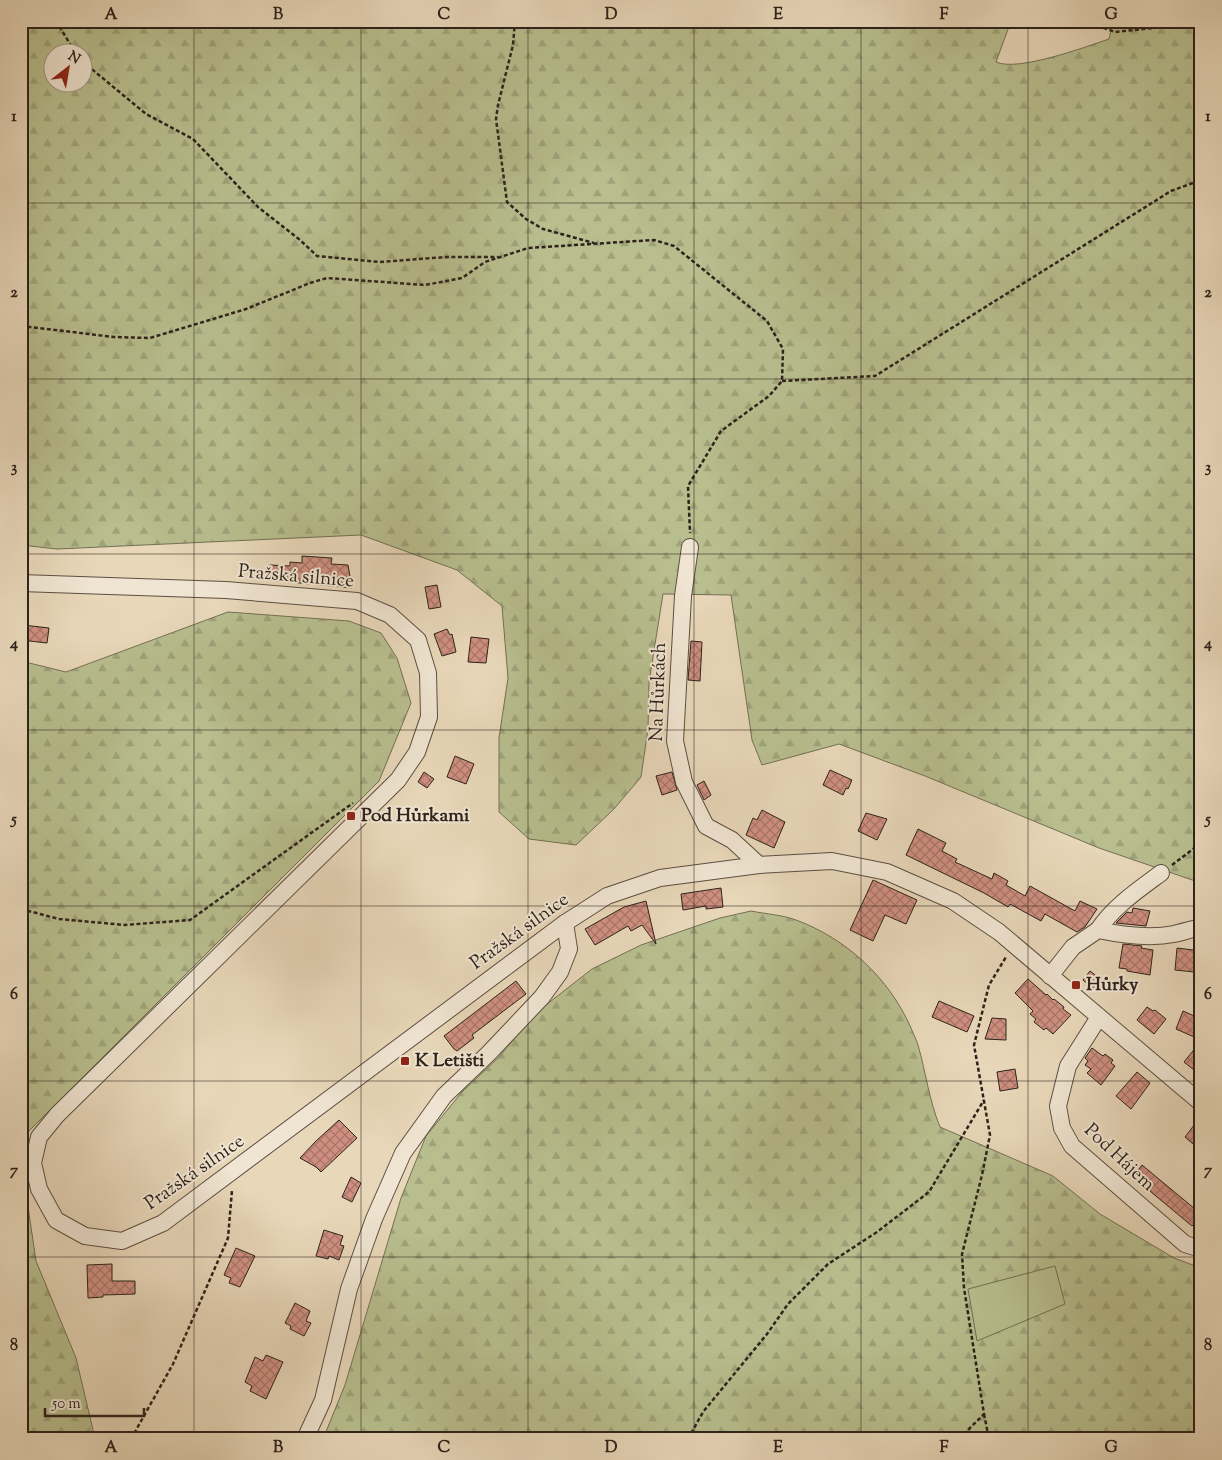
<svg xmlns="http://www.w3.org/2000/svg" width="1222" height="1460" font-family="'Sorts Mill Goudy',serif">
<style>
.forest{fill:url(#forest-firs);stroke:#727054;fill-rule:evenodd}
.garden{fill:#b8be8e;stroke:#727054}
.building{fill:url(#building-cross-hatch);stroke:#2d221b}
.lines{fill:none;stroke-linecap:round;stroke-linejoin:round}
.minor-casing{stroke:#5c4f42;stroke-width:18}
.path{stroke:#2d221b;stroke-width:2.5;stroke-dasharray:4 2.5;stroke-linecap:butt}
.minor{stroke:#f0e5d2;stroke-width:16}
.grid{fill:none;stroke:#2d221b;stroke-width:1;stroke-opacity:0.55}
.poi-dot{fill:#8f2418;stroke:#f0e5d2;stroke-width:2}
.labels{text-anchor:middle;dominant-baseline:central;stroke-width:4;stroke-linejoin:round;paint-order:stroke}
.street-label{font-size:19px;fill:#2d221b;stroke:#f0e5d2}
.poi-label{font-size:19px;font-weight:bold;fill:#2d221b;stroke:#f0e5d2;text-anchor:start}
.neatline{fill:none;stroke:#2d221b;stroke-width:2}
.grid-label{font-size:16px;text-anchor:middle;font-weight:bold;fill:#2d221b}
</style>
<defs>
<pattern id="forest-firs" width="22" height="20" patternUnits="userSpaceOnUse" patternTransform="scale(1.25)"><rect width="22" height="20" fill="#b8be8e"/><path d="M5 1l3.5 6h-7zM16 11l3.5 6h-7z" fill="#9ea37a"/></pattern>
<pattern id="building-cross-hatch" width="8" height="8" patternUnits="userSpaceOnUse" patternTransform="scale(1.25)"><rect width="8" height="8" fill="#d09081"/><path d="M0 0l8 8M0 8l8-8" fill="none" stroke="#a97569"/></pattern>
</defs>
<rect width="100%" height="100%" fill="#e8d7b9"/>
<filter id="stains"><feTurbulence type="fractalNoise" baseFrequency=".004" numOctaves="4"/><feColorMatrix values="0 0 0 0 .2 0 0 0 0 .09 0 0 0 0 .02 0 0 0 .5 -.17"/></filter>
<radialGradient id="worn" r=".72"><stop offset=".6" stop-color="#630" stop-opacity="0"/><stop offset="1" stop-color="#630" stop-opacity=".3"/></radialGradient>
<!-- forest -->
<g class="forest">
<path d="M21 21H1011L996 62C1018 72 1085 47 1109 39L1113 21H1201V883L1099 848 925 776 839 744 762 765 752 740 731 595 663 594 649 682 648 729 641 777 614 809 576 845 529 839 499 812V738L508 678 502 606 457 570 361 535 57 549 21 545ZM52 52H82V82H52Z"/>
<path d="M228 612 349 621 381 633 397 658 411 703 379 781 21 1139V661L66 672Z"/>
<path d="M751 911C766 914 783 915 796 920 847 939 889 978 911 1028 913 1033 916 1039 918 1045 926 1073 929 1100 940 1127L1053 1176 1100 1214 1174 1258 1201 1268V1439H323L345 1385 401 1198 426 1136 462 1092 498 1058 537 1012 592 969 641 945 720 918Z"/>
<path d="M21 1159 36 1261 76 1358 93 1430V1439H21Z"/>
</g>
<!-- garden -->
<path class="garden" d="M1055 1266 1065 1304 977 1341 968 1289Z"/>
<!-- building -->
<g class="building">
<path d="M302 556 332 558 331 564 348 565 352 588 269 580 270 565 290 566V562L302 563Z"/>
<path d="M437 585 441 607 429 609 425 587Z"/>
<path d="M23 625 49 628 47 643 21 640Z"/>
<path d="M447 629 450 635 452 634 456 652 442 656 434 634Z"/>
<path d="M471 637 489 639 486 663 468 662Z"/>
<path d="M691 641 702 642 700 681 688 680Z"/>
<path d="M455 756 474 764 466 784 447 777Z"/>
<path d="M830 770 852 780 848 789 846 788 843 795 823 785Z"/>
<path d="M424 772 434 779 427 788 418 782Z"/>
<path d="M672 772 677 790 662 795 656 776Z"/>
<path d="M704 781 711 795 704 800 697 785Z"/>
<path d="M762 810 785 822 774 848 746 835 753 818 757 820Z"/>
<path d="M866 813 887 819 877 840 858 831Z"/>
<path d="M918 829 946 843 942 851 957 859 955 862 992 879 994 873 1008 881 1006 885 1025 896 1030 886 1075 911 1080 901 1097 909 1085 927 1077 932 1045 914 1041 921 1010 904 1008 907 984 893 906 855Z"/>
<path d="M873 880 917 900 906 924 885 915 873 941 850 930Z"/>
<path d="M721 888 723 907 706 909V906L683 910 681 894Z"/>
<path d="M646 901 656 944 642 925 631 931 628 926 595 945 585 929 624 907Z"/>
<path d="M1133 908 1150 911 1146 926 1116 923 1127 912 1132 913Z"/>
<path d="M1123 944 1142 946 1141 948 1153 950 1150 975 1127 971V969L1119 968Z"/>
<path d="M1177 948 1201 951V967L1194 966V972L1175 970Z"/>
<path d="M1090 971 1104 982 1096 991 1083 980Z"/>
<path d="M1028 979 1046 995 1047 994 1053 1000 1054 999 1064 1007 1063 1009 1071 1015 1053 1034 1046 1028 1044 1030 1034 1022 1036 1019 1030 1014 1033 1011 1015 993Z"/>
<path d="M516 981 526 994 472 1035 474 1038 457 1051 454 1049 444 1036Z"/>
<path d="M939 1001 974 1016 967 1032 932 1017Z"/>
<path d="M1147 1007 1153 1011 1155 1010 1166 1019 1154 1034 1137 1020Z"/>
<path d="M1183 1011 1201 1019V1040L1176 1029Z"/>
<path d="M992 1018 1006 1019V1040L985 1039Z"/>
<path d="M1201 1041V1063L1194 1070 1184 1062Z"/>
<path d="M1092 1048 1103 1056 1105 1054 1113 1060 1111 1063 1115 1066 1101 1085 1087 1073 1091 1069 1085 1065 1088 1061 1085 1058Z"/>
<path d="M1015 1069 1018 1088 1000 1091 997 1072Z"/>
<path d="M1137 1072 1150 1083 1131 1109 1116 1096Z"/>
<path d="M1201 1116V1151L1185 1137Z"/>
<path d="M339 1120 357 1138 321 1172 316 1167 300 1158 316 1141Z"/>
<path d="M1142 1165 1201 1214V1217L1192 1226 1133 1177Z"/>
<path d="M351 1177 361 1183 352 1202 342 1197Z"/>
<path d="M324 1230 343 1236 340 1245 344 1246 339 1260 329 1256 328 1259 316 1256Z"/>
<path d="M236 1248 255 1256 240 1287 229 1283 231 1278 224 1275Z"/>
<path d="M112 1264V1281H135V1294L103 1295V1297L88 1298 87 1265Z"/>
<path d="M295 1303 310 1311 306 1321 311 1323 304 1336 290 1329 291 1326 285 1323Z"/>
<path d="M266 1355 283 1362 266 1399 250 1391 252 1386 245 1382 255 1357 263 1361Z"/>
</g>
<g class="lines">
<defs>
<g id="minor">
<path d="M690 547 683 596 675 741 684 782 706 826 732 840 759 865"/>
<path d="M21 583 226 590 357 601 390 615 418 640 428 673 429 717 417 752 398 780 57 1115 39 1137 33 1163 39 1189 56 1220 85 1236 122 1241 163 1223 565 923 607 896 660 878 759 865 832 861 887 872 953 901 999 932 1201 1103"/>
<path d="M1098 930C1114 906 1138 890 1161 873"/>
<path d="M1050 976 1073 947 1098 930C1122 935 1149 939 1174 934 1183 932 1192 929 1201 927"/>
<path d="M1099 1017 1068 1066 1058 1106 1062 1128 1072 1146 1185 1244 1201 1249"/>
<path d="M305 1439 323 1400 349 1289 374 1219 403 1153 444 1096 488 1054 542 997 560 972 569 949 565 923"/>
</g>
</defs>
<!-- minor casing -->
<use href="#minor" class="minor-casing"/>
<!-- path -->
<g class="path">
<path d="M56 21 75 52"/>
<path d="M515 21 513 45 498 105 496 119 507 202 526 219 543 229 594 243"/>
<path d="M1085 21 1115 32 1163 27 1192 21"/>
<path d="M1200 21H1201"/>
<path d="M82 61 146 114 193 139 258 207 300 240 317 256 379 262 447 257H498"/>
<path d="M21 326 114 337 150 338 246 309 310 283 327 278 425 285 462 278 485 262 528 248 654 240 674 246 767 321 783 349 782 381 769 396 721 431 688 486 690 533"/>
<path d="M782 381 875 376 1171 191 1201 180"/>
<path d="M1172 865 1201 843"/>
<path d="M21 909 59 919 125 925 190 920 353 803"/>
<path d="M984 1414 989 1439"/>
<path d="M131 1439 173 1364 228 1238 232 1190"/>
<path d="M688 1439 703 1412 767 1334 788 1304 828 1264 877 1232 929 1192 984 1100"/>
<path d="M959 1439 984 1414 964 1288 962 1254 982 1175 990 1135 974 1045 989 985 1006 957"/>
</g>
<!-- minor -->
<use href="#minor" class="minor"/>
</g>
<!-- grid -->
<path class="grid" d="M194 21V1439M361 21V1439M528 21V1439M694 21V1439M861 21V1439M1028 21V1439M21 203H1201M21 379H1201M21 554H1201M21 730H1201M21 906H1201M21 1081H1201M21 1257H1201"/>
<!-- markers -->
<g class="poi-dot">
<rect x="346" y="811" width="10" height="10" rx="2.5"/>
<rect x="1071" y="980" width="10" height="10" rx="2.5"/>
<rect x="400" y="1056" width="10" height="10" rx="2.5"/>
</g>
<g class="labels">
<!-- street labels -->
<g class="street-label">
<text transform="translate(296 577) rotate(5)">Pražská silnice</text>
<text transform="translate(659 692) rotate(-88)">Na Hůrkách</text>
<text transform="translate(520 932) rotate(-36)">Pražská silnice</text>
<text transform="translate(1119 1158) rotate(43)">Pod Hájem</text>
<text transform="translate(195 1173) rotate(-35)">Pražská silnice</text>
</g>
<!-- poi labels -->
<g class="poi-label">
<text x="361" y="816">Pod Hůrkami</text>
<text x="1086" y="985">Hůrky</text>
<text x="415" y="1061">K Letišti</text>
</g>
</g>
<!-- margin -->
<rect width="1222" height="1460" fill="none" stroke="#e8d7b9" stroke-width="55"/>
<!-- north arrow -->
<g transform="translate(68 68) rotate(31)"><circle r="24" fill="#f0e5d2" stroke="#a29789"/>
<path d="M0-4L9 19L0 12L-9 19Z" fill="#8f2418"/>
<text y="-8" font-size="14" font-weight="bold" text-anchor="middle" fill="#2d221b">N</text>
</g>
<!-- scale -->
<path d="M45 1408v8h99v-8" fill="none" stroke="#2d221b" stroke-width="2.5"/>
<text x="52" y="1408" font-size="15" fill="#2d221b" stroke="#f0e5d2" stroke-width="4" paint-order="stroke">50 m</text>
<rect x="28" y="28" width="1166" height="1404" class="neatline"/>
<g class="grid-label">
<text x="111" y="19">A</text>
<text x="278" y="19">B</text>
<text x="444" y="19">C</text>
<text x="611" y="19">D</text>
<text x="778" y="19">E</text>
<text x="944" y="19">F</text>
<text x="1111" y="19">G</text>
<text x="14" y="121">1</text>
<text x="1208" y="121">1</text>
<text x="14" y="297">2</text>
<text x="1208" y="297">2</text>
<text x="14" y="472">3</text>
<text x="1208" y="472">3</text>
<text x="14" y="648">4</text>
<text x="1208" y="648">4</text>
<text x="14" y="824">5</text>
<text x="1208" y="824">5</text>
<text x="14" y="999">6</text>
<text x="1208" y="999">6</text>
<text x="14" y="1175">7</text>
<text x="1208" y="1175">7</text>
<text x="14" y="1350">8</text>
<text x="1208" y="1350">8</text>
<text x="111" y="1452">A</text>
<text x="278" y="1452">B</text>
<text x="444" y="1452">C</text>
<text x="611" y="1452">D</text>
<text x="778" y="1452">E</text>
<text x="944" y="1452">F</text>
<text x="1111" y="1452">G</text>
</g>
<rect width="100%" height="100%" filter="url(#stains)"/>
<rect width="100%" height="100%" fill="url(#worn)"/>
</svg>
